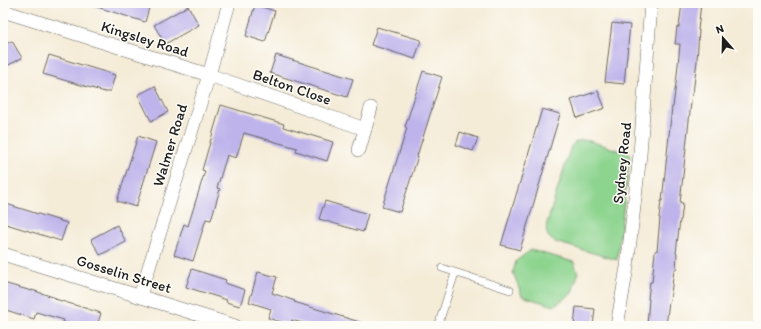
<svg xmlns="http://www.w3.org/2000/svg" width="761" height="329" font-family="Itim,sans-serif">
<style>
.green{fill:#8dd48f;stroke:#547856}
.building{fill:#beb4eb}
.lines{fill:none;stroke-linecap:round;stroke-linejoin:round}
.service-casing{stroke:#68655e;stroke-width:8}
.minor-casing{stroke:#68655e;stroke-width:14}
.service{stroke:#fff;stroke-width:7}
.minor{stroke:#fff;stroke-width:13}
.labels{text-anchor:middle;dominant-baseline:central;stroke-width:3;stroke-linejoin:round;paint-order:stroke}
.street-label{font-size:15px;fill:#1c1c1c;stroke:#fdfcf7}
</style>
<rect width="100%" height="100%" fill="#fdfcf7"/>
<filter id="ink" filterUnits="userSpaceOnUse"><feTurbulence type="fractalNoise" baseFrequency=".025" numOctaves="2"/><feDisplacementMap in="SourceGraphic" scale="8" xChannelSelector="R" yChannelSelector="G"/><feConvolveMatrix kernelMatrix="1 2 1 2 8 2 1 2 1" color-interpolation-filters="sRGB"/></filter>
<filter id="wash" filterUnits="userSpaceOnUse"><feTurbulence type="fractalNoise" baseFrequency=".012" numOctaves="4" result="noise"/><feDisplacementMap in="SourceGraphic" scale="16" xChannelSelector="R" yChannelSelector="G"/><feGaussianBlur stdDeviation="0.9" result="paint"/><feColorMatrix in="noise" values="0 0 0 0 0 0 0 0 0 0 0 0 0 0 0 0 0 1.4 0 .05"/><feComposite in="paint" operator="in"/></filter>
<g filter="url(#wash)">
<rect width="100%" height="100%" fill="#f5ecd8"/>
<!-- green -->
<g class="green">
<path d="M581 140 590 141 630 154 617 260 555 242C547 238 545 231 547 223L571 146 574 143Z"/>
<path d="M531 250 574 262 578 274 572 293 554 306 522 296 513 272 516 261Z"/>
</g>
<g id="blocks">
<!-- building -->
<g class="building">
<path d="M95 3H133L149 8 145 22 94 6Z"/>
<path d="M682 3H701L698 30H699L697 61 693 93H692L680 203H683L681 220H680L676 253H677L676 270H674L670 301H669L666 326H647L649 299H648L650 282H652L655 251H657L660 218H659L661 201H662L672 107H673L677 75 680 44H675L677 27H679Z"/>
<path d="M255 5 275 11 265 42 246 36Z"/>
<path d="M188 6 199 25 165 44 154 25Z"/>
<path d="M612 23 630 25 624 84 605 82Z"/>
<path d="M377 27 421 40 415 59 371 45Z"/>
<path d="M12 41 22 58 3 68V45Z"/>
<path d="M49 55 115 75 110 92H105L43 74Z"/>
<path d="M276 55 353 79 347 97 270 73Z"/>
<path d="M423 71 442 77 417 156H418L400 212 382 207 407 128 405 127Z"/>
<path d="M155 86 168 112 151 121 138 95Z"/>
<path d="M598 91 605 108 577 118 571 100Z"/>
<path d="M221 105 284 124 283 127 333 142 327 161 296 151 297 148 244 133 236 158 227 155 217 188 220 189 211 220 206 219 193 261 174 255 184 224 188 226 205 171 202 170Z"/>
<path d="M542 109 560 114 520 250 501 245Z"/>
<path d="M460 132 478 138 473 151 456 145Z"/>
<path d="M138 136 156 142 136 207 117 201Z"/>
<path d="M325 201 368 214 363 232 319 219Z"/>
<path d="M3 203 67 223 61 241 3 223Z"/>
<path d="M117 225 126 242 100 255 91 239Z"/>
<path d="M192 269 226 280 225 283 245 290 240 306 226 302 227 300 186 287Z"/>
<path d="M258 272 277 277 272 293 295 301 294 302 363 323 362 326H312L292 320 290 325 268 318 271 309 249 302Z"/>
<path d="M3 283 32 291V290L56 298 55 299 101 313 97 326H77L63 322 64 320 36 312 34 319 3 309Z"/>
<path d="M576 307 595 309 593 326H574Z"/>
</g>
</g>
</g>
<g filter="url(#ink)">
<use href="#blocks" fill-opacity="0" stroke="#68655e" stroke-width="1"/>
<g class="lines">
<defs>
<g id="service">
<path d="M442 268 510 290"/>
<path d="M438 326 455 273"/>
</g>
<g id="minor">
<path d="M3 11 209 75 365 129"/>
<path d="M359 150 371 108"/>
<path d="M3 254 235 326"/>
<path d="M140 296 209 75 229 3"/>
<path d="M617 326 627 267 640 154 651 3"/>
</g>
</defs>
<!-- service casing -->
<use href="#service" class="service-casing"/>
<!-- minor casing -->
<use href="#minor" class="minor-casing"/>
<!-- service -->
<use href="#service" class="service"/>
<!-- minor -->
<use href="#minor" class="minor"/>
</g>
</g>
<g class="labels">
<!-- street labels -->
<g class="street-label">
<text transform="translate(145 39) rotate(17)">Kingsley Road</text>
<text transform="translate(292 87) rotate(19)">Belton Close</text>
<text transform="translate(170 145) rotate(-73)">Walmer Road</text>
<text transform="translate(622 163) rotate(-84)">Sydney Road</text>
<text transform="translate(124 274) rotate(17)">Gosselin Street</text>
</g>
</g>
<!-- margin -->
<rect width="761" height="329" fill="none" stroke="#fdfcf7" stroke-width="16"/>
<!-- north arrow -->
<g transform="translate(723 38) rotate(340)" stroke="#fdfcf7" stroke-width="3" paint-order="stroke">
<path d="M0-3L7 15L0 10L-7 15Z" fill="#1c1c1c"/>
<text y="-6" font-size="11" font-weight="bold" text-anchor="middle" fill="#1c1c1c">N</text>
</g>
</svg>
